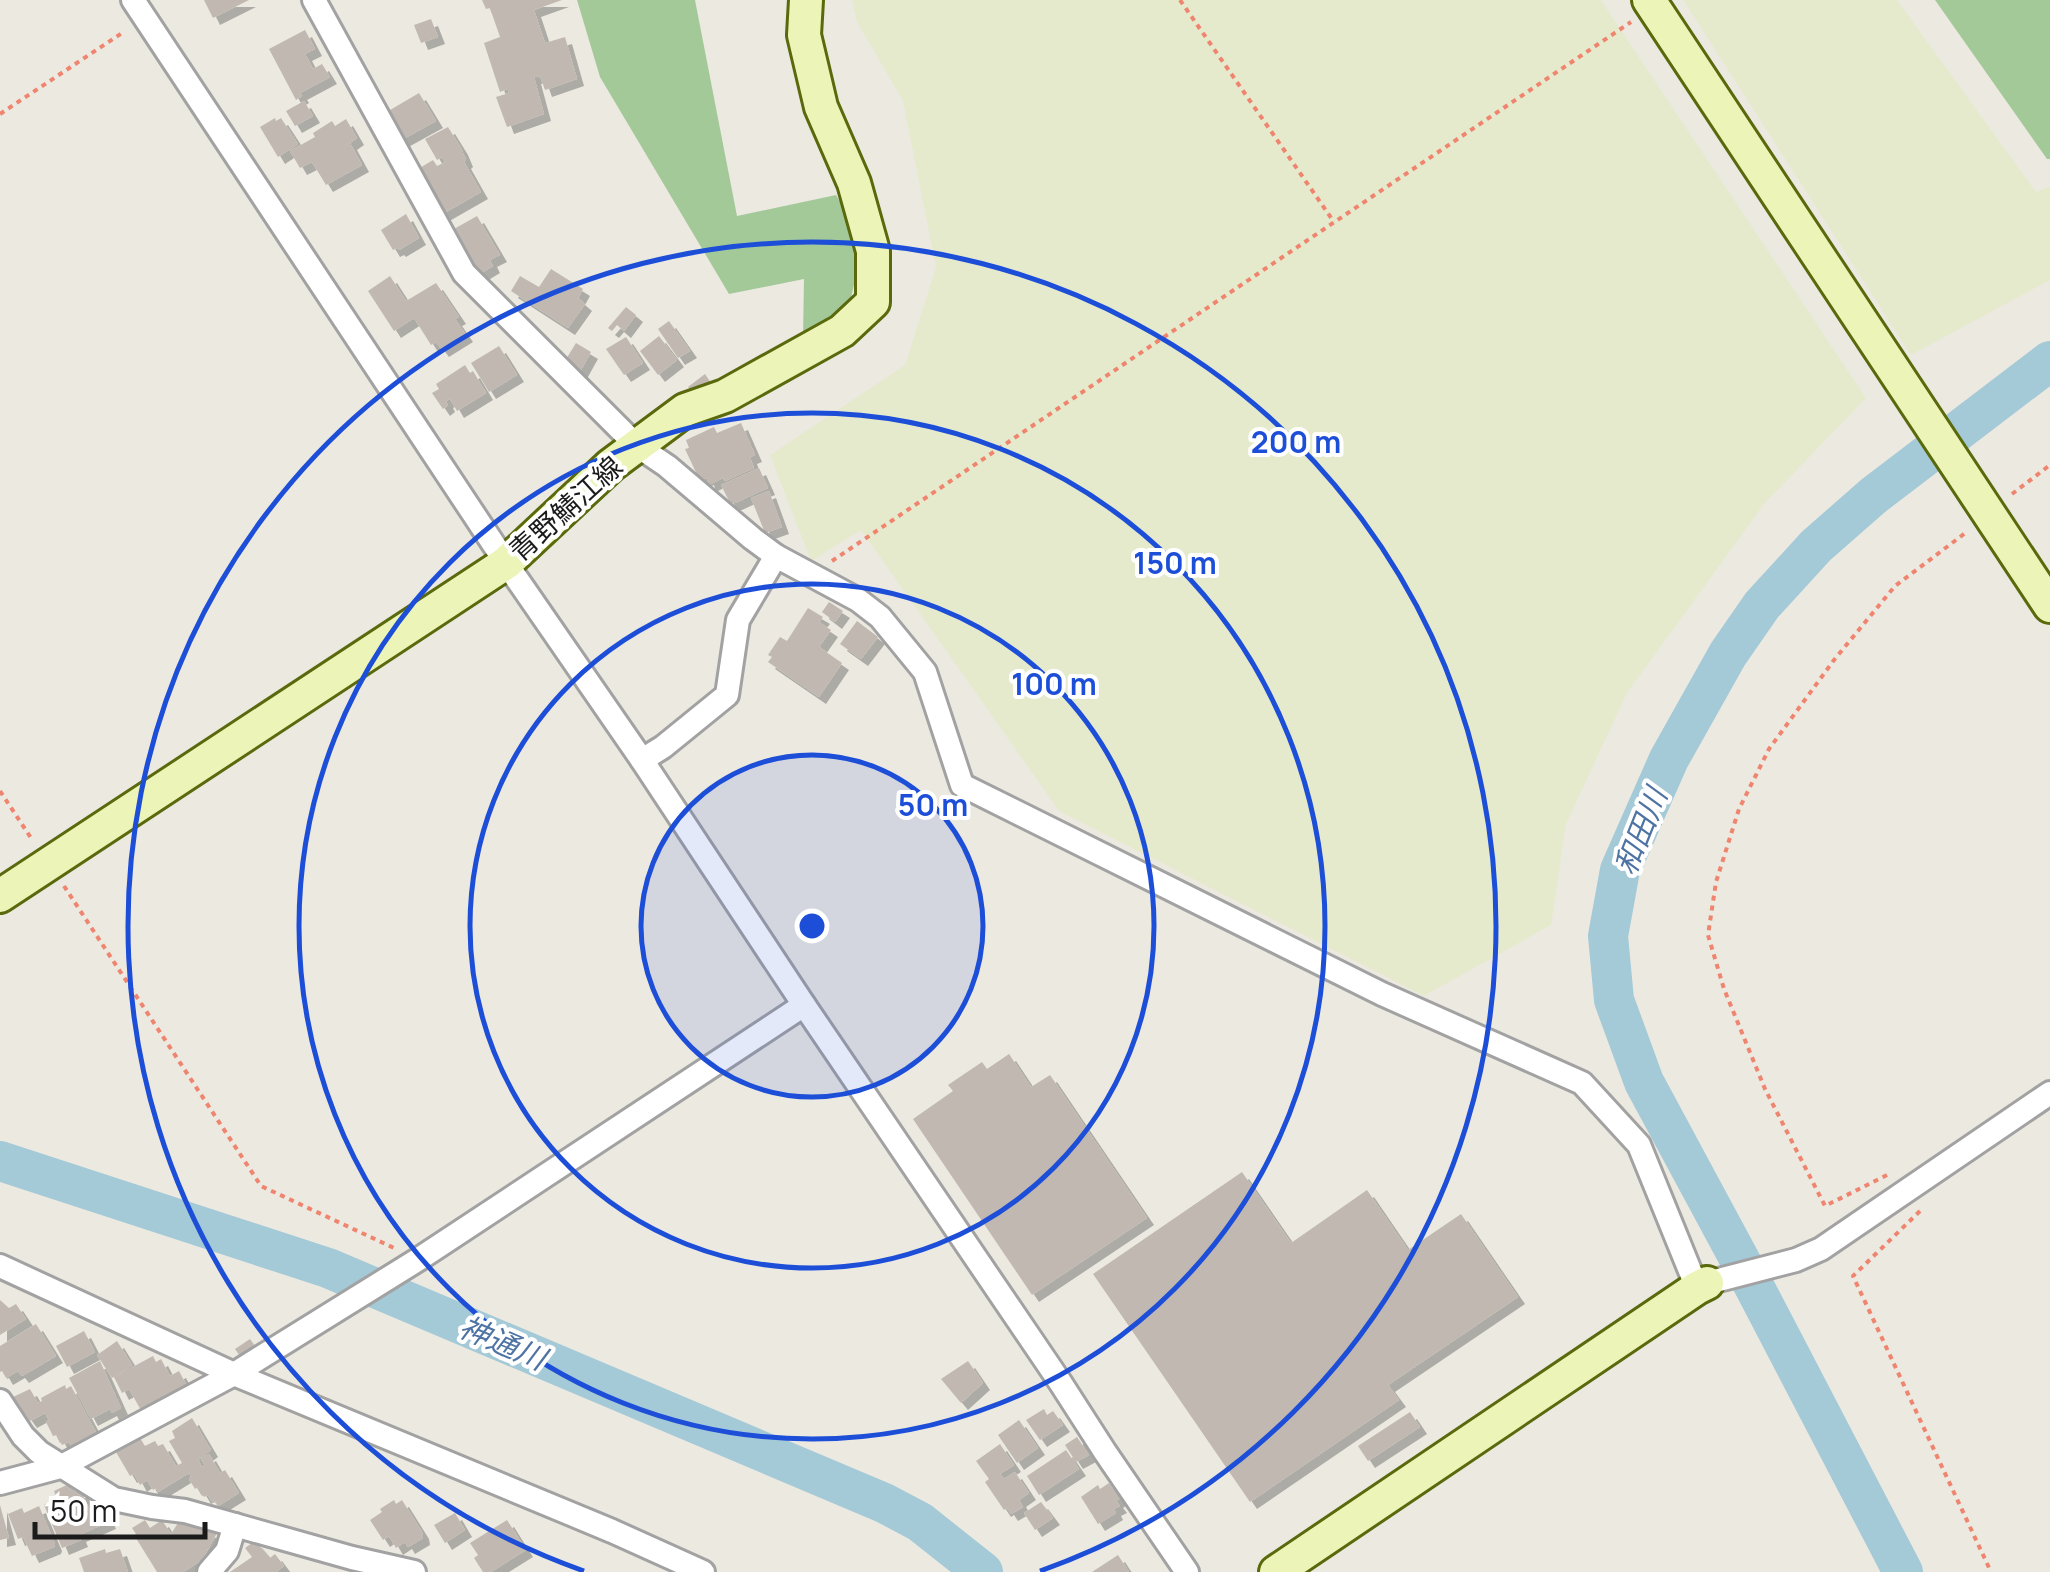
<svg xmlns="http://www.w3.org/2000/svg" width="2050" height="1572" font-family="Manrope,'Noto Sans JP',sans-serif">
<style>
.farmland{fill:#e6eacd}
.forest{fill:#a4c999}
.lines{fill:none;stroke-linecap:round;stroke-linejoin:round}
.river{stroke:#a4c9d7;stroke-width:40}
.building{fill:#c0b8b1;filter:url(#shadow)}
.street-casing{stroke:#a2a2a2;stroke-width:28}
.secondary-casing{stroke:#59690c;stroke-width:38}
.path{stroke:#ef846f;stroke-width:4;stroke-dasharray:5 5;stroke-linecap:butt}
.street{stroke:#fff;stroke-width:22}
.secondary{stroke:#edf4b7;stroke-width:32}
.ring{fill:none;stroke:#1d4ed8;stroke-width:5}
.labels{text-anchor:middle;dominant-baseline:central;stroke-width:8;stroke-linejoin:round;paint-order:stroke}
.street-label{font-size:28px;fill:#1b1b1b;stroke:#fff}
.water-label{font-size:30px;font-style:italic;fill:#4f74a3;stroke:#fff}
.centre{fill:#1d4ed8;stroke:#fff;stroke-width:5}
.ring-label{font-size:30px;text-anchor:middle;font-weight:bold;fill:#1d4ed8;stroke:#fff;stroke-width:8;stroke-linejoin:round;paint-order:stroke}
</style>
<defs>
<filter id="shadow"><feDropShadow dx="7" dy="7" stdDeviation="0" flood-color="#0004"/></filter>
</defs>
<rect width="100%" height="100%" fill="#ece9e1"/>
<!-- farmland -->
<g class="farmland">
<path d="M852 0H1601L1866 398 1764 504 1627 693 1566 824 1551 925 1424 996 1059 811 861 530 811 561 770 455 905 365 936 267 903 101 857 22Z"/>
<path d="M1683 0H1897L2036 192 2050 186V280L1911 355Z"/>
</g>
<!-- forest -->
<g class="forest">
<path d="M577 0H695L737 216 836 195 864 242 849 306 803 337 804 279 729 294 600 77Z"/>
<path d="M1935 0H2050V159H2047Z"/>
</g>
<g class="lines">
<!-- river -->
<g class="river">
<path d="M0 1161 328 1268 884 1503 920 1522 983 1572"/>
<path d="M1903 1572 1755 1288 1644 1082 1614 1000 1608 936 1620 870 1669 759 1728 654 1762 605 1816 546 1873 496 2050 361"/>
</g>
</g>
<!-- building -->
<g class="building">
<path d="M204 0H249L213 18Z"/>
<path d="M482 0H562L534 10 545 43 565 37 577 79 545 90 540 76 534 77 544 114 507 127 496 97 509 93 508 89 500 92 484 43 500 37 490 8 486 9Z"/>
<path d="M431 19 438 37 421 43 414 25Z"/>
<path d="M305 30 315 49 305 54 313 69 322 64 330 77 300 93 302 96 296 100 269 49Z"/>
<path d="M419 93 436 121 396 143 385 113Z"/>
<path d="M304 101 313 116 295 126 286 111Z"/>
<path d="M275 118 276 121 281 118 298 144 278 157 260 127Z"/>
<path d="M346 119 357 138 350 143 362 165 326 185 312 162 300 168 290 151 315 137 313 133 332 121 335 126Z"/>
<path d="M448 127 461 148 466 160 464 162 481 192 439 216 413 172 433 160 437 166 445 162 442 157 437 160 425 139Z"/>
<path d="M406 214 419 238 399 250 397 248 393 250 381 230Z"/>
<path d="M477 216 500 255 490 260 493 266 475 277 447 233Z"/>
<path d="M551 269 583 289 578 298 585 304 568 328 511 291 520 276 539 287Z"/>
<path d="M390 276 406 301 436 283 459 317 455 319 466 335 442 350 436 342 431 345 414 318 394 331 368 291Z"/>
<path d="M626 307 636 315 624 331 617 325 612 331 608 328Z"/>
<path d="M669 321 690 351 678 358 658 329Z"/>
<path d="M659 336 677 360 658 375 640 351Z"/>
<path d="M626 337 643 363 624 375 606 349Z"/>
<path d="M576 343 591 352 577 377 560 369Z"/>
<path d="M499 346 517 375 489 392 471 363Z"/>
<path d="M465 365 470 373 473 371 486 393 457 411 450 399 446 401 448 405 443 409 432 393 439 389 436 384Z"/>
<path d="M705 374 711 383 694 394 688 387Z"/>
<path d="M741 423 755 455 750 457 754 468 725 481 723 478 709 485 707 478 700 481 685 449 689 448 686 440 714 427 717 433Z"/>
<path d="M759 468 768 488 735 503H730L721 485Z"/>
<path d="M769 491 782 527 765 533 751 498Z"/>
<path d="M829 602 843 611 835 622 822 612Z"/>
<path d="M808 608 823 617 819 622 831 630 819 647 842 663 819 697 768 662 772 657 768 655 780 637 787 641Z"/>
<path d="M857 621 878 637 861 659 840 644Z"/>
<path d="M1009 1054 1031 1087 1050 1075 1147 1218 1032 1295 913 1119 953 1091 948 1085 982 1062 987 1069Z"/>
<path d="M1242 1172 1291 1243 1367 1190 1408 1250 1461 1214 1518 1297 1388 1385 1399 1400 1250 1502 1093 1274Z"/>
<path d="M0 1300 9 1308 16 1304 26 1319 0 1335Z"/>
<path d="M36 1324 56 1356 22 1376 18 1371 6 1378 2 1371 0 1372V1346Z"/>
<path d="M84 1331 95 1352 67 1367 56 1346Z"/>
<path d="M250 1339 257 1349 242 1359 235 1349Z"/>
<path d="M117 1341 132 1365 112 1378 97 1355Z"/>
<path d="M153 1356 156 1362 161 1359 170 1376 179 1371 188 1388 142 1412 129 1389 122 1393 114 1377Z"/>
<path d="M100 1361 121 1408 112 1413 110 1409 91 1419 69 1378Z"/>
<path d="M968 1361 983 1383 961 1403 941 1379Z"/>
<path d="M65 1385 66 1389 71 1386 98 1436 73 1450 69 1442 62 1445 57 1435 53 1436 46 1422 49 1420 45 1413 30 1421 13 1397 30 1389 38 1403 42 1401 41 1398Z"/>
<path d="M1044 1409 1047 1415 1053 1411 1063 1425 1040 1440 1026 1420Z"/>
<path d="M1410 1412 1420 1427 1368 1461 1358 1446Z"/>
<path d="M192 1418 211 1450 198 1460 202 1467 205 1465 201 1459 209 1454 220 1473 225 1470 239 1493 218 1506 216 1501 213 1503 208 1495 204 1497 198 1487 195 1489 189 1479 191 1477 189 1473 158 1492 156 1488 153 1490 147 1480 140 1485 134 1474 130 1476 116 1452 140 1438 145 1446 155 1441 158 1446 163 1444 176 1466 182 1463 169 1441 175 1438 172 1431Z"/>
<path d="M1019 1420 1038 1448 1017 1463 998 1435Z"/>
<path d="M1077 1437 1089 1455 1076 1462 1065 1445Z"/>
<path d="M1000 1444 1014 1465 1000 1474 1004 1479 1015 1472 1029 1493 1019 1500 1023 1507 1011 1514 1007 1508 1004 1510 985 1482 989 1479 976 1461Z"/>
<path d="M1066 1450 1079 1469 1039 1495 1027 1476Z"/>
<path d="M71 1483 75 1492 81 1490 90 1511 100 1506 101 1509 103 1508 109 1522 79 1535 81 1540 62 1548 44 1505 57 1499 54 1491Z"/>
<path d="M1109 1483 1120 1498 1116 1501 1120 1506 1114 1509 1116 1513 1098 1524 1081 1497 1098 1485 1100 1489Z"/>
<path d="M394 1500 396 1504 402 1500 422 1532 423 1538 408 1547 405 1542 396 1548 389 1536 383 1540 370 1520 382 1512 380 1509Z"/>
<path d="M1041 1502 1053 1518 1035 1530 1024 1513Z"/>
<path d="M0 1505 9 1538 0 1540Z"/>
<path d="M39 1506 55 1544 54 1547 32 1556 23 1537 18 1539 8 1514 22 1508 24 1513Z"/>
<path d="M455 1513 465 1530 445 1543 434 1525Z"/>
<path d="M145 1520 150 1528 162 1520 171 1534 178 1523 217 1533 202 1560 183 1572H157L134 1535 136 1534 132 1528Z"/>
<path d="M507 1520 526 1550 491 1572H483L474 1558 478 1555 470 1543Z"/>
<path d="M255 1541 270 1558 275 1554 284 1566 276 1572H230L252 1557 245 1548Z"/>
<path d="M105 1549 106 1553 120 1549 128 1572H84L79 1558Z"/>
<path d="M1118 1555 1129 1572H1092Z"/>
</g>
<g class="lines">
<defs>
<g id="street">
<path d="M133 0 506 563 642 760 804 1005 1060 1382 1105 1452 1187 1572"/>
<path d="M314 0 464 273 636 445 667 466 753 539 776 556 858 600 880 617 925 672 962 785 1382 994 1582 1083 1639 1145 1697 1288"/>
<path d="M642 760 663 747 727 695 738 620 776 556"/>
<path d="M0 1266 234 1374 612 1531 703 1572"/>
<path d="M1707 1283 1796 1260 1821 1249 2050 1093"/>
<path d="M0 1401 23 1436 39 1452 114 1499 152 1507 185 1511 352 1558 414 1572"/>
<path d="M0 1483 60 1467 234 1374 419 1259 804 1005"/>
<path d="M209 1572 227 1551 235 1525"/>
</g>
<g id="secondary">
<path d="M1649 0 2050 606"/>
<path d="M0 896 506 563 611 465 685 410 725 396 842 331 873 302V251L854 183 821 107 804 35 806 0"/>
<path d="M1276 1572 1697 1288 1707 1283"/>
</g>
</defs>
<!-- street casing -->
<use href="#street" class="street-casing"/>
<!-- secondary casing -->
<use href="#secondary" class="secondary-casing"/>
<!-- path -->
<g class="path">
<path d="M1180 0 1334 222"/>
<path d="M0 114 125 31"/>
<path d="M2012 494 2050 465"/>
<path d="M832 561 1631 22"/>
<path d="M0 791 33 841"/>
<path d="M64 886 261 1186 394 1248"/>
<path d="M1887 1175 1825 1206 1765 1089 1724 989 1708 935 1716 882 1739 809 1769 749 1834 660 1895 586 1968 531"/>
<path d="M1920 1211 1853 1276 1991 1572"/>
</g>
<!-- street -->
<use href="#street" class="street"/>
<!-- secondary -->
<use href="#secondary" class="secondary"/>
</g>
<!-- distance rings -->
<circle cx="812" cy="926" r="171" fill="#1d4ed8" fill-opacity=".12"/>
<g class="ring">
<circle cx="812" cy="926" r="171"/>
<circle cx="812" cy="926" r="342"/>
<circle cx="812" cy="926" r="513"/>
<path d="M584 1571A684 684 0 1 1 1040 1571"/>
</g>
<g class="labels">
<!-- street labels -->
<g class="street-label">
<text transform="translate(565 508) rotate(-42)">青野鯖江線</text>
</g>
<!-- water labels -->
<g class="water-label">
<text transform="translate(1640 831) rotate(-68)">和田川</text>
<text transform="translate(503 1342) rotate(23)">神通川</text>
</g>
</g>
<circle cx="812" cy="926" r="15" class="centre"/>
<g class="ring-label">
<text x="1296" y="453">200 m</text>
<text x="1175" y="574">150 m</text>
<text x="1054" y="695">100 m</text>
<text x="933" y="816">50 m</text>
</g>
<!-- scale -->
<path d="M35 1522v15h170v-15" fill="none" stroke="#1b1b1b" stroke-width="5"/>
<text x="50" y="1522" font-size="30" fill="#1b1b1b" stroke="#ffffff" stroke-width="8" paint-order="stroke">50 m</text>
</svg>
